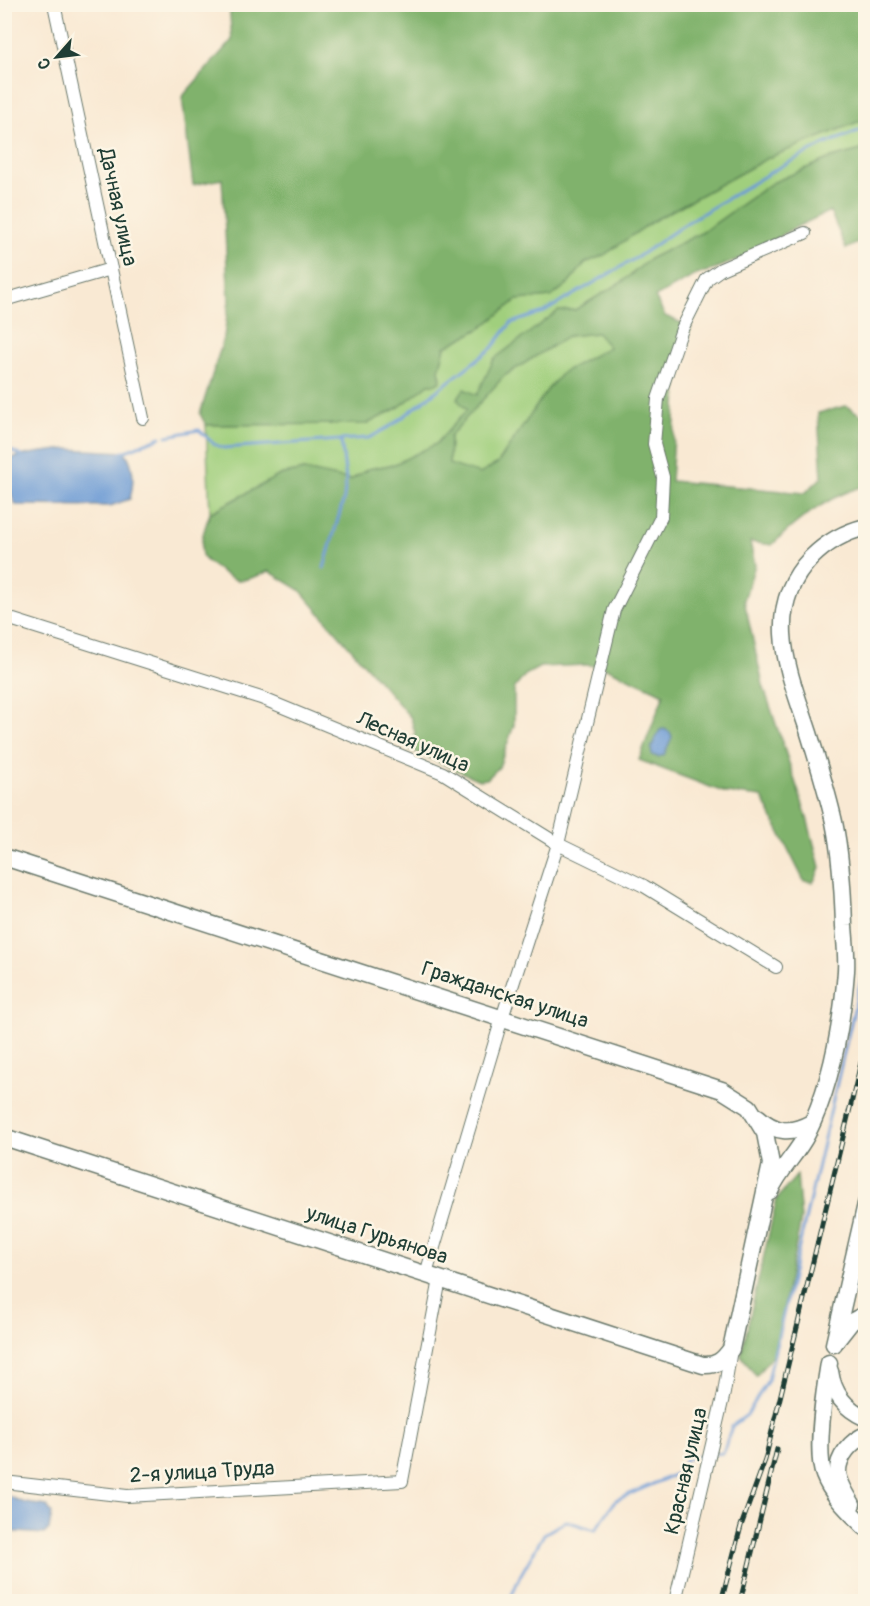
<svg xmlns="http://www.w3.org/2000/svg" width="870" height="1606" font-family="Pangolin,sans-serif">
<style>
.green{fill:#a0cf7d;stroke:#608658;stroke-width:1.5}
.forest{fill:#80b26c;stroke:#507850;stroke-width:1.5;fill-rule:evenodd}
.water{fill:#6d9bd5;stroke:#466c84;stroke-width:1.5}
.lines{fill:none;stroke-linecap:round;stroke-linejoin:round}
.stream{stroke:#6d9bd5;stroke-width:3}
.street-casing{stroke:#6b796c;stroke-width:14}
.secondary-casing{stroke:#6b796c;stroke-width:19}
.street{stroke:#fff;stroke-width:12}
.secondary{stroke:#fff;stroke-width:16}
.rail-casing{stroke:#1f3d34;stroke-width:5}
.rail{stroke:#fcf5e5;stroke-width:3;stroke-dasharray:9;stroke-linecap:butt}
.labels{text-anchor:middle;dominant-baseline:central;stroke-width:5;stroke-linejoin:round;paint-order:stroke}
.street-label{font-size:21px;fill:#1f3d34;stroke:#fcf5e5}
</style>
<rect width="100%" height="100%" fill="#fcf5e5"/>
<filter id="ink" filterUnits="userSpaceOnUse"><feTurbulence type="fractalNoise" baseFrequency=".0167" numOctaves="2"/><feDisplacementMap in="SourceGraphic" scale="12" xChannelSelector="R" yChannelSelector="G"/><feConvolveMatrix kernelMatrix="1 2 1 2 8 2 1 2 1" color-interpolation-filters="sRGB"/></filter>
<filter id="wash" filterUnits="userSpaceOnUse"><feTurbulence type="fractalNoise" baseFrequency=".008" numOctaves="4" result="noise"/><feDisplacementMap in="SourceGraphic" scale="24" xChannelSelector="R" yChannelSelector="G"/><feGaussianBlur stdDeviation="1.35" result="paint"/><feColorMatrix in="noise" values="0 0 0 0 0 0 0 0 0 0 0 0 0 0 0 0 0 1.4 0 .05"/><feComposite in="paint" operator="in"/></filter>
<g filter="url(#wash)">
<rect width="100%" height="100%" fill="#f9e9d3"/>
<!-- green -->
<g class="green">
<path d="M865 119V149L828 159 772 183 703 232 651 258 622 282 575 310 558 311 480 390 467 410 437 444 395 464 368 469 351 480 304 470 280 475 210 513 206 425 367 424 399 407 429 384H436L441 378 439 370 445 347 481 328 517 300 551 297 569 283 585 263 604 255 653 221 768 158Z"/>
<path d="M597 333 610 347 563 372 548 389 498 463 480 474 449 465 450 436 504 376 568 336Z"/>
</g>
<!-- forest -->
<g class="forest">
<path d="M229 5H865V119L768 158 653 221 604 255 585 263 569 283 551 297 517 300 481 328 445 347 439 370 441 381 436 384H429L399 407 367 424 206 425 200 414 224 337 229 301 222 179 193 185 182 97 232 40Z"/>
<path d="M865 149V239L846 249 830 211 788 231 764 248 722 266 694 276 655 297 665 316 691 327 679 361 671 481 805 493 822 477 818 413 846 406 865 417V486C829 496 798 519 772 545L750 542 755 565 744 600 763 685 806 814 820 867 816 878 813 882 804 881 762 797 726 793 639 760 664 694 604 667 587 665 540 667 525 675 514 689V725L499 767 487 779 479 780 409 749 415 733 411 718 300 590 269 571C260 575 247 581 237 580 230 578 204 562 202 555 199 542 206 525 210 513L280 475 304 470 351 480 368 469 395 464 436 444 467 410 457 399 464 389 477 395 494 359 558 311 575 310 622 282 651 258 703 232 772 183 828 159ZM597 333 609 347 563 372 548 389 498 463 480 474 449 464 450 436 504 376 568 336Z"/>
<path d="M797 1175 801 1219 775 1352 756 1376 741 1355 777 1198Z"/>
</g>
<!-- water -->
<g class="water">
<path d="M67 449 125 452C135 466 134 482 130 499L110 506 16 505C7 488 7 476 11 458L35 453Z"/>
<path d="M664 729 670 732 672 737 664 755 658 757 652 755 651 748 660 730Z"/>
<path d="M5 1495 25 1503 47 1506 52 1513 49 1529 44 1534 5 1531Z"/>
</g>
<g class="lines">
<!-- stream -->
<g class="stream">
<path d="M167 436 199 430 214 444 223 448 369 438 394 424 492 348 511 323 544 312 636 258 688 222 778 168 823 145 866 128"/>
<path d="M4 450H10L22 456"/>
<path d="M118 454 161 437"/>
<path d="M324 568 344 498 346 479 341 440"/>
<path d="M714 1454 723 1453 732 1426 747 1415 768 1380 866 958"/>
<path d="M511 1597 520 1576 544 1534 566 1521 595 1530 616 1500 683 1471 685 1459 704 1456"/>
</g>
</g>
</g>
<g filter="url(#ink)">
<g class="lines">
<defs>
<g id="street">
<path d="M54 4 143 418"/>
<path d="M4 300 111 269"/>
<path d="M4 617 261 698 443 773 558 844 644 886 776 967"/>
<path d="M426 1274 502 1018 558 844 614 610 661 517 663 477 654 444 658 399 682 329 707 279 721 269 805 233"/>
<path d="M4 1482 127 1496 402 1481 440 1279"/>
<path d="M675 1602 724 1393 731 1349"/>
</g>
<g id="secondary">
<path d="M4 857 722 1090 749 1107 765 1133 771 1164 731 1349C723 1360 717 1366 703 1365L4 1137"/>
<path d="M758 1117C775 1133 791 1134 811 1123"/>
<path d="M770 1191C779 1170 797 1154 807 1134 831 1086 842 1024 846 971 847 956 845 940 844 926 843 891 841 856 834 822 827 791 817 759 808 730 789 672 761 610 811 558 826 543 845 532 866 527"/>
<path d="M836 1341 851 1322 866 1314"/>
<path d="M834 1344 866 1204"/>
<path d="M829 1363C825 1387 815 1454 824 1475 832 1496 850 1512 865 1527"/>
<path d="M830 1371C833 1393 845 1409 866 1418"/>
<path d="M852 1504C847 1496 839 1482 838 1473 837 1457 852 1440 866 1435"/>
</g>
</defs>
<!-- street casing -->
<use href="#street" class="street-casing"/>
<!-- secondary casing -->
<use href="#secondary" class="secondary-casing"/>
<!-- street -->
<use href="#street" class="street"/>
<!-- secondary -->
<use href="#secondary" class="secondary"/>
<defs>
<g id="rail">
<path d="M721 1602 741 1526 765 1460 866 1042"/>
<path d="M740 1602 777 1449"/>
</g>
</defs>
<!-- rail casing -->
<use href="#rail" class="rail-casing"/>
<!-- rail -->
<use href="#rail" class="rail"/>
</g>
</g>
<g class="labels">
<!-- street labels -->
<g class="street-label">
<text transform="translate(118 207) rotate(78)">Дачная улица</text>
<text transform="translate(413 742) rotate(24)">Лесная улица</text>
<text transform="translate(505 995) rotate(18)">Гражданская улица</text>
<text transform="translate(377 1235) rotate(18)">улица Гурьянова</text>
<text transform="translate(686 1471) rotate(-77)">Красная улица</text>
<text transform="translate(202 1472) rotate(-3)">2-я улица Труда</text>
</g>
</g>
<!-- margin -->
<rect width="870" height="1606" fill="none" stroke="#fcf5e5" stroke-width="24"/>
<!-- north arrow -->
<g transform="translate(57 57) rotate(242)" stroke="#fcf5e5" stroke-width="4.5" paint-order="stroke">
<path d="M0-4.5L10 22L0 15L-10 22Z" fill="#1f3d34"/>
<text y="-9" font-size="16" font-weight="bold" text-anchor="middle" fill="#1f3d34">С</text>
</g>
</svg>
